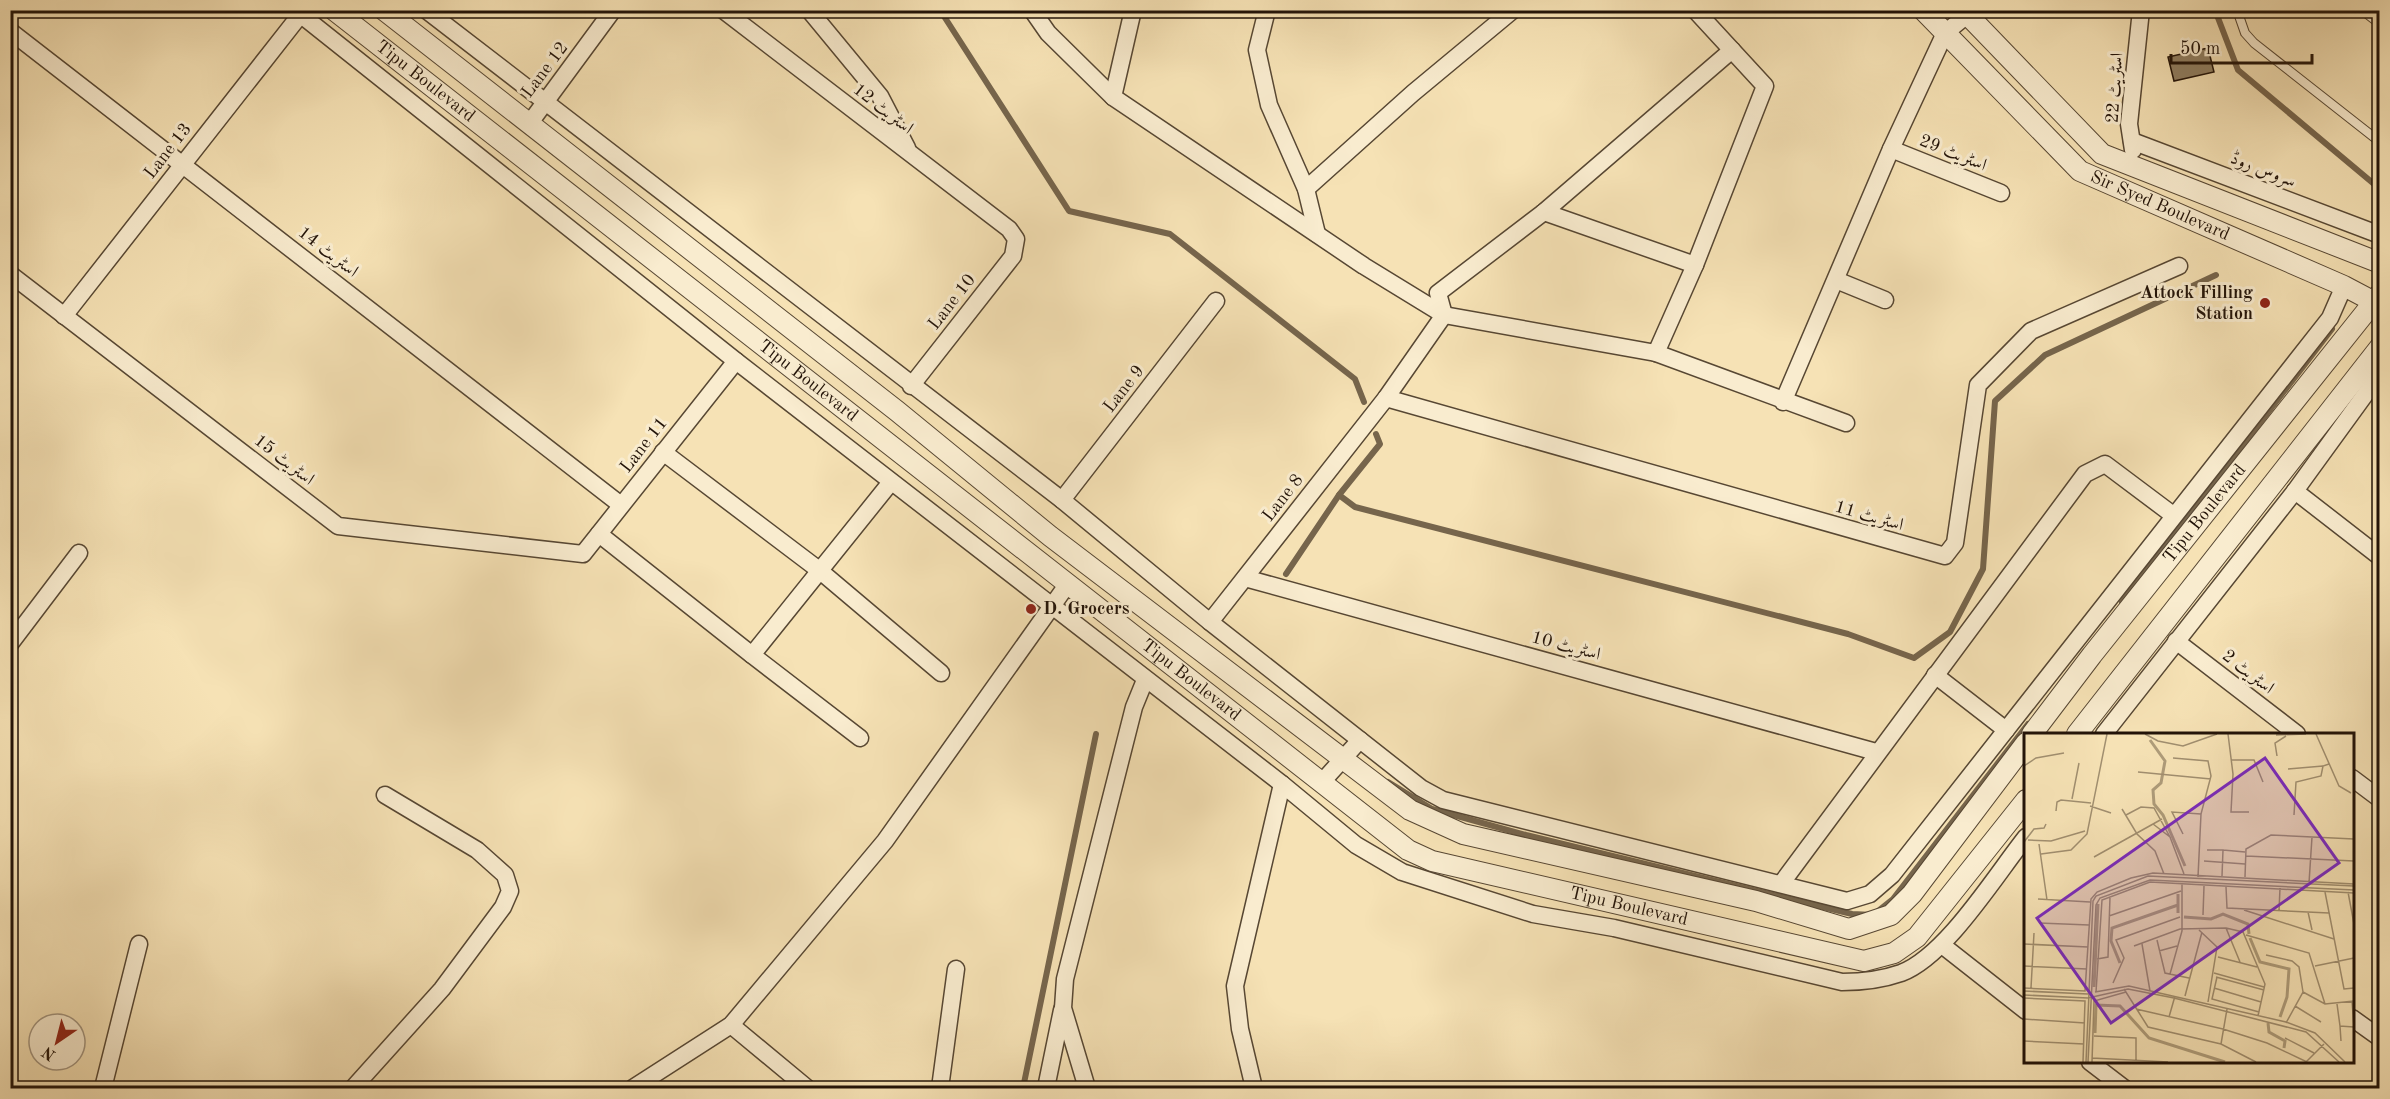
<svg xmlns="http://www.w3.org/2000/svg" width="2390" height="1099" font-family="'Old Standard TT',Amiri,serif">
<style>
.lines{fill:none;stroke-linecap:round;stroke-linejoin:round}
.stream{stroke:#76654c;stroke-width:6}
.building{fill:#907f62;stroke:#221308;stroke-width:1.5}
.service-casing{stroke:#574733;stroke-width:10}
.minor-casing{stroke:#574733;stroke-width:19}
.tertiary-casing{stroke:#574733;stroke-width:22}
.service{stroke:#f9eccf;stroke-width:8}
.minor{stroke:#f9eccf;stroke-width:16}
.tertiary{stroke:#f9eccf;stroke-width:20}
.poi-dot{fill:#8f2418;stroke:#f9eccf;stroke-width:2}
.labels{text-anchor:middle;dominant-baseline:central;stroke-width:6;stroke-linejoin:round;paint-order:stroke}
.street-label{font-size:18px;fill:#221308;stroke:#f9eccf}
.poi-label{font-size:18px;font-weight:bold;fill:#221308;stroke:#f9eccf;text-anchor:end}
.inset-river{fill:none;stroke:#ae9c7a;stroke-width:3}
.inset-road{fill:none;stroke:#a18f70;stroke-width:1.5}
.view{fill:#7b2cbf;fill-opacity:0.15;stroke:#7b2cbf;stroke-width:3}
.inset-edge{fill:none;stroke:#221308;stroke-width:3}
</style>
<rect width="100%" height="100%" fill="#f6e2b5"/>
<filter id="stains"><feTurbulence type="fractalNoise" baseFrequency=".00333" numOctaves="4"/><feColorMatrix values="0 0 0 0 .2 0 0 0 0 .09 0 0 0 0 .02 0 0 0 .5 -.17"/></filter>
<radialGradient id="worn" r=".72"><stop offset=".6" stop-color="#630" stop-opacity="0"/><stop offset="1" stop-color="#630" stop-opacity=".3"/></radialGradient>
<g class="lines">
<!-- stream -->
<g class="stream">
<path d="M940 10 1069 211 1170 234 1355 379 1364 402"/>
<path d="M2215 10 2238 70 2380 189"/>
<path d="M1339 495 1355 507 1848 634 1914 658 1950 632 1983 569 1995 401 2045 355 2216 275"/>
<path d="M1286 574 1339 495 1380 444 1376 434"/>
<path d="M2122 602 2332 329"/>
<path d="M1388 782 1432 809 1526 835 1852 914 1873 915 1893 899 2028 724"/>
<path d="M1023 1088 1096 734"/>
</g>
</g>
<!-- building -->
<path class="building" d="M2208 48 2214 72 2174 81 2168 57Z"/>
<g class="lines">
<defs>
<g id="service">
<path d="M2237 10 2245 33 2254 43 2380 142"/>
<path d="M2362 10 2380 24"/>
</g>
<g id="minor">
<path d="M295 10 736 361 1282 784 1356 845 1402 872 1533 914 1614 928 1842 982C1862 982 1881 980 1901 973 1946 956 1995 876 2026 837"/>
<path d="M426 10 1062 500 1210 622 1421 788 1443 800 1847 901 1870 894 1892 875 2330 318 2344 286"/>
<path d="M723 10 1009 229 1016 239 1013 256 911 386"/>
<path d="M809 10 880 96 907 148"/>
<path d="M1032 10 1048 33 1113 97 1364 266 1444 315 1656 353 1846 423"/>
<path d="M1267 10 1257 50 1269 105 1306 189 1317 234"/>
<path d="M10 31 621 505"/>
<path d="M1113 97 1133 10"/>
<path d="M529 124 613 10"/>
<path d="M2132 141 2380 235"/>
<path d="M1891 149 2001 193"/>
<path d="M2133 150 2129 124 2141 10"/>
<path d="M1306 189 1413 93 1513 10"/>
<path d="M1544 212 1695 265"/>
<path d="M10 274 338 526 583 554 736 361"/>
<path d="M1836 280 1885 300"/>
<path d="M64 316 304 10"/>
<path d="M1656 353 1695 265 1765 86 1695 10"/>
<path d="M1386 398 1945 556 1955 543 1978 385 2031 331 2179 266"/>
<path d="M1783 402 1891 149 1945 33 1967 15"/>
<path d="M663 452 819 570 941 673"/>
<path d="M2295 491 2380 557"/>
<path d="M1062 500 1216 301"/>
<path d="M599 534 752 655"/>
<path d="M1245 578 1876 752"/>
<path d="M1210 622 1386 398 1444 315 1438 293 1544 212 1732 50"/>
<path d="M2176 641 2297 734"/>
<path d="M10 644 79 553"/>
<path d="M1935 675 2006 730"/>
<path d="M2104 734 2295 491 2380 374"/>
<path d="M860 738 752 655 891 482"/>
<path d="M2352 778 2380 799"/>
<path d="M1322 782 1360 740"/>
<path d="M1781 884 2085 474 2105 464 2173 515"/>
<path d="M1942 945 2026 1011"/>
<path d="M2352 1018 2380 1038"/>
<path d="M731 1025 807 1088"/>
<path d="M2090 1062 2124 1088"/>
<path d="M103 1088 139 944"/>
<path d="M353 1088 442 989 503 907 510 891 505 875 477 850 385 795"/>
<path d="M633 1088 731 1025 885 841 1067 585"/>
<path d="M940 1088 956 969"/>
<path d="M1046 1088 1062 1010"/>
<path d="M1087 1088 1063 1008 1065 979 1134 707 1145 680"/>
<path d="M1254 1088 1240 1029 1235 986 1282 784"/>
</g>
<g id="tertiary">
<path id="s1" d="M334 10 1408 850 1432 861 1864 961 1894 953 1917 937 2026 800"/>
<path d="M384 10 897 411 1050 536 1410 810 1463 834 1756 901 1849 929 1891 915 1912 894 2026 743"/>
<path id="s2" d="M1923 10 2080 171 2344 286 2380 305"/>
<path d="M1963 10 2102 154 2380 263"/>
<path id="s3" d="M2032 734 2092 655 2380 294"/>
<path d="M2077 734 2380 347"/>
</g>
</defs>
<!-- service casing -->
<use href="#service" class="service-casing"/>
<!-- minor casing -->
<use href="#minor" class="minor-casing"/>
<!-- tertiary casing -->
<use href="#tertiary" class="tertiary-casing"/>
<!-- service -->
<use href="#service" class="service"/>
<!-- minor -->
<use href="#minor" class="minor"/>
<!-- tertiary -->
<use href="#tertiary" class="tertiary"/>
</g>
<!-- markers -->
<g class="poi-dot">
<circle cx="2265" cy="303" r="6"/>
<circle cx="1031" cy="609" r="6"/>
</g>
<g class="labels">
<!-- street labels -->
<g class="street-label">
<text transform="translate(545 70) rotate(-53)">Lane 12</text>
<text stroke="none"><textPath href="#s1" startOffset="116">Tipu Boulevard</textPath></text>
<text transform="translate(2115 88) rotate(-86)">اسٹریٹ 22</text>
<text transform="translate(883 109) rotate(38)">اسٹریٹ 12</text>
<text transform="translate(168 151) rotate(-52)">Lane 13</text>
<text transform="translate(1953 153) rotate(22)">اسٹریٹ 29</text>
<text transform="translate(2263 170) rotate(21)">سروس روڈ</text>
<text stroke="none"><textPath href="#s2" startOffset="312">Sir Syed Boulevard</textPath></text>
<text transform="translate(328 252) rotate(38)">اسٹریٹ 14</text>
<text transform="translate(952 302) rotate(-52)">Lane 10</text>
<text stroke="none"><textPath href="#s1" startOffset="602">Tipu Boulevard</textPath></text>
<text transform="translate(1124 389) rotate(-52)">Lane 9</text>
<text transform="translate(644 445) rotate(-52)">Lane 11</text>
<text transform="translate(284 460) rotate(38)">اسٹریٹ 15</text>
<text transform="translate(1283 498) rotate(-52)">Lane 8</text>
<text stroke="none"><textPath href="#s3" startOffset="280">Tipu Boulevard</textPath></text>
<text transform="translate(1869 516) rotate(16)">اسٹریٹ 11</text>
<text transform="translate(1566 646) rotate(15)">اسٹریٹ 10</text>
<text transform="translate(2248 672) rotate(38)">اسٹریٹ 2</text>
<text stroke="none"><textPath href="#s1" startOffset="1088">Tipu Boulevard</textPath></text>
<text stroke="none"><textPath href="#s1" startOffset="1592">Tipu Boulevard</textPath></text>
</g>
<!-- poi labels -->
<g class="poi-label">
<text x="2253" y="293">Attock Filling<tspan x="2253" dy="21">Station</tspan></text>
<text x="1043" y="609" text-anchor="start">D. Grocers</text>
</g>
</g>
<!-- overview -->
<g transform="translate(2024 733)">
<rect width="330" height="330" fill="#f6e2b5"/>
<path class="inset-river" d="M126 7 141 28 137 50 129 57 130 71 139 82 161 133M154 161V180M160 184 187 186 199 181 224 191 225 201M226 205 236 229 265 236 263 264 256 284M96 230 87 208 88 195 154 172M70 254 74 171M244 290 245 299 261 308 260 315M71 300 72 272 96 273 125 305 201 329"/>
<path class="inset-road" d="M121 1 134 8 159 13 193 1M204 1 209 41 207 79H225M292 1 315 53 327 60M252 2 282 1M253 23 251 10 262 3M149 25 184 28 187 43 177 81 174 144M207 27H230L239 49M0 33 12 25 40 20M264 36 299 33M114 39 187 46M48 66 55 30M66 73 87 80M98 76 113 101 131 118 140 141M32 78 33 69 37 67 67 70M102 82 117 74 130 75 146 104M270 82 272 49 297 43 299 33 305 31M129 91 146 104 160 141M159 101 148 79 177 81M4 107 27 108 61 98M0 109 10 96 20 95 22 91M15 111 23 167M183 117H199L198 143M199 117 221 119M17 121 47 117 63 101 83 1M222 123 330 128M70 124 138 86M180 128 221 131M221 144 222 116 247 102 330 106M285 150 288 104M202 154 203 175 305 180M301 159 320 256 330 255M324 159 330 191M14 166 66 169M220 177 310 206M255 178 256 155M284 179 288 197M179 182 180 153M85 183 157 158M15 190 65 192M202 195 216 229M175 197 193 214 184 269M222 202 285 220 301 271M133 207 141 240 165 245M0 211 64 214M118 211 126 258M110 213 156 196 202 195 219 199 241 251 234 283M135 218 153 213M242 222 268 228 275 234 279 259 262 290M194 224 233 234M73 226 84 224 86 164M0 233 63 236M291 233 330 225M190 240 240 254M146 241 158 198V151M192 244 240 257M193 244 188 266 235 279M89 250 100 225 92 207 156 184M0 255 61 258 67 166 73 159 107 145 129 140 330 151M7 255 10 200M190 255 237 269M100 256 124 294 197 311 232 329M0 258 64 261M71 259 105 253 262 289 291 300 321 329M72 259 78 167 126 149 330 160M279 259 301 271 330 268M0 262 64 265 104 256 150 265 282 299 315 329M161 263 178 199M0 265 61 268 59 329M328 268 330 294M313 271 316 293M271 273 297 289M112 276 199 296 243 310 283 329M145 284 151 263M0 286 61 290M70 303 112 305V328M261 305 290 320M0 308 60 311M317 308 316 293 330 294M197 311 203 276M68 325 144 329M62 329 69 168 72 163 124 143 330 153M64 329 72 172 76 165 126 147 330 157M68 329 70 268 102 259M282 329 300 311M330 329V309"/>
<path class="view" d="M241 25 315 130 87 290 13 185Z"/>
<rect width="330" height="330" class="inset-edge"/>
</g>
<!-- margin -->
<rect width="2390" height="1099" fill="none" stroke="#f6e2b5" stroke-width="36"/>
<rect x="12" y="12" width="2366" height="1075" fill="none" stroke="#221308" stroke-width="3"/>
<rect x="18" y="18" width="2354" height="1063" fill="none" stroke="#221308" stroke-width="1.5"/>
<!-- north arrow -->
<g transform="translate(57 1042) rotate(215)"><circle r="28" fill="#f9eccf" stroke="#a3957f" stroke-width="1.5"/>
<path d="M0-4.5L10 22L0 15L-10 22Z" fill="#8f2418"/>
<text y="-9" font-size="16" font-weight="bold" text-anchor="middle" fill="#221308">N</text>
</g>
<!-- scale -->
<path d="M2171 54v9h141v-9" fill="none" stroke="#221308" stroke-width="3"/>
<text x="2180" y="54" font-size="18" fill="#221308" stroke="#f9eccf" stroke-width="4.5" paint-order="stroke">50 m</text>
<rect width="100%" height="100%" filter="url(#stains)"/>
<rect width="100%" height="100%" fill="url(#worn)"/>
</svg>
